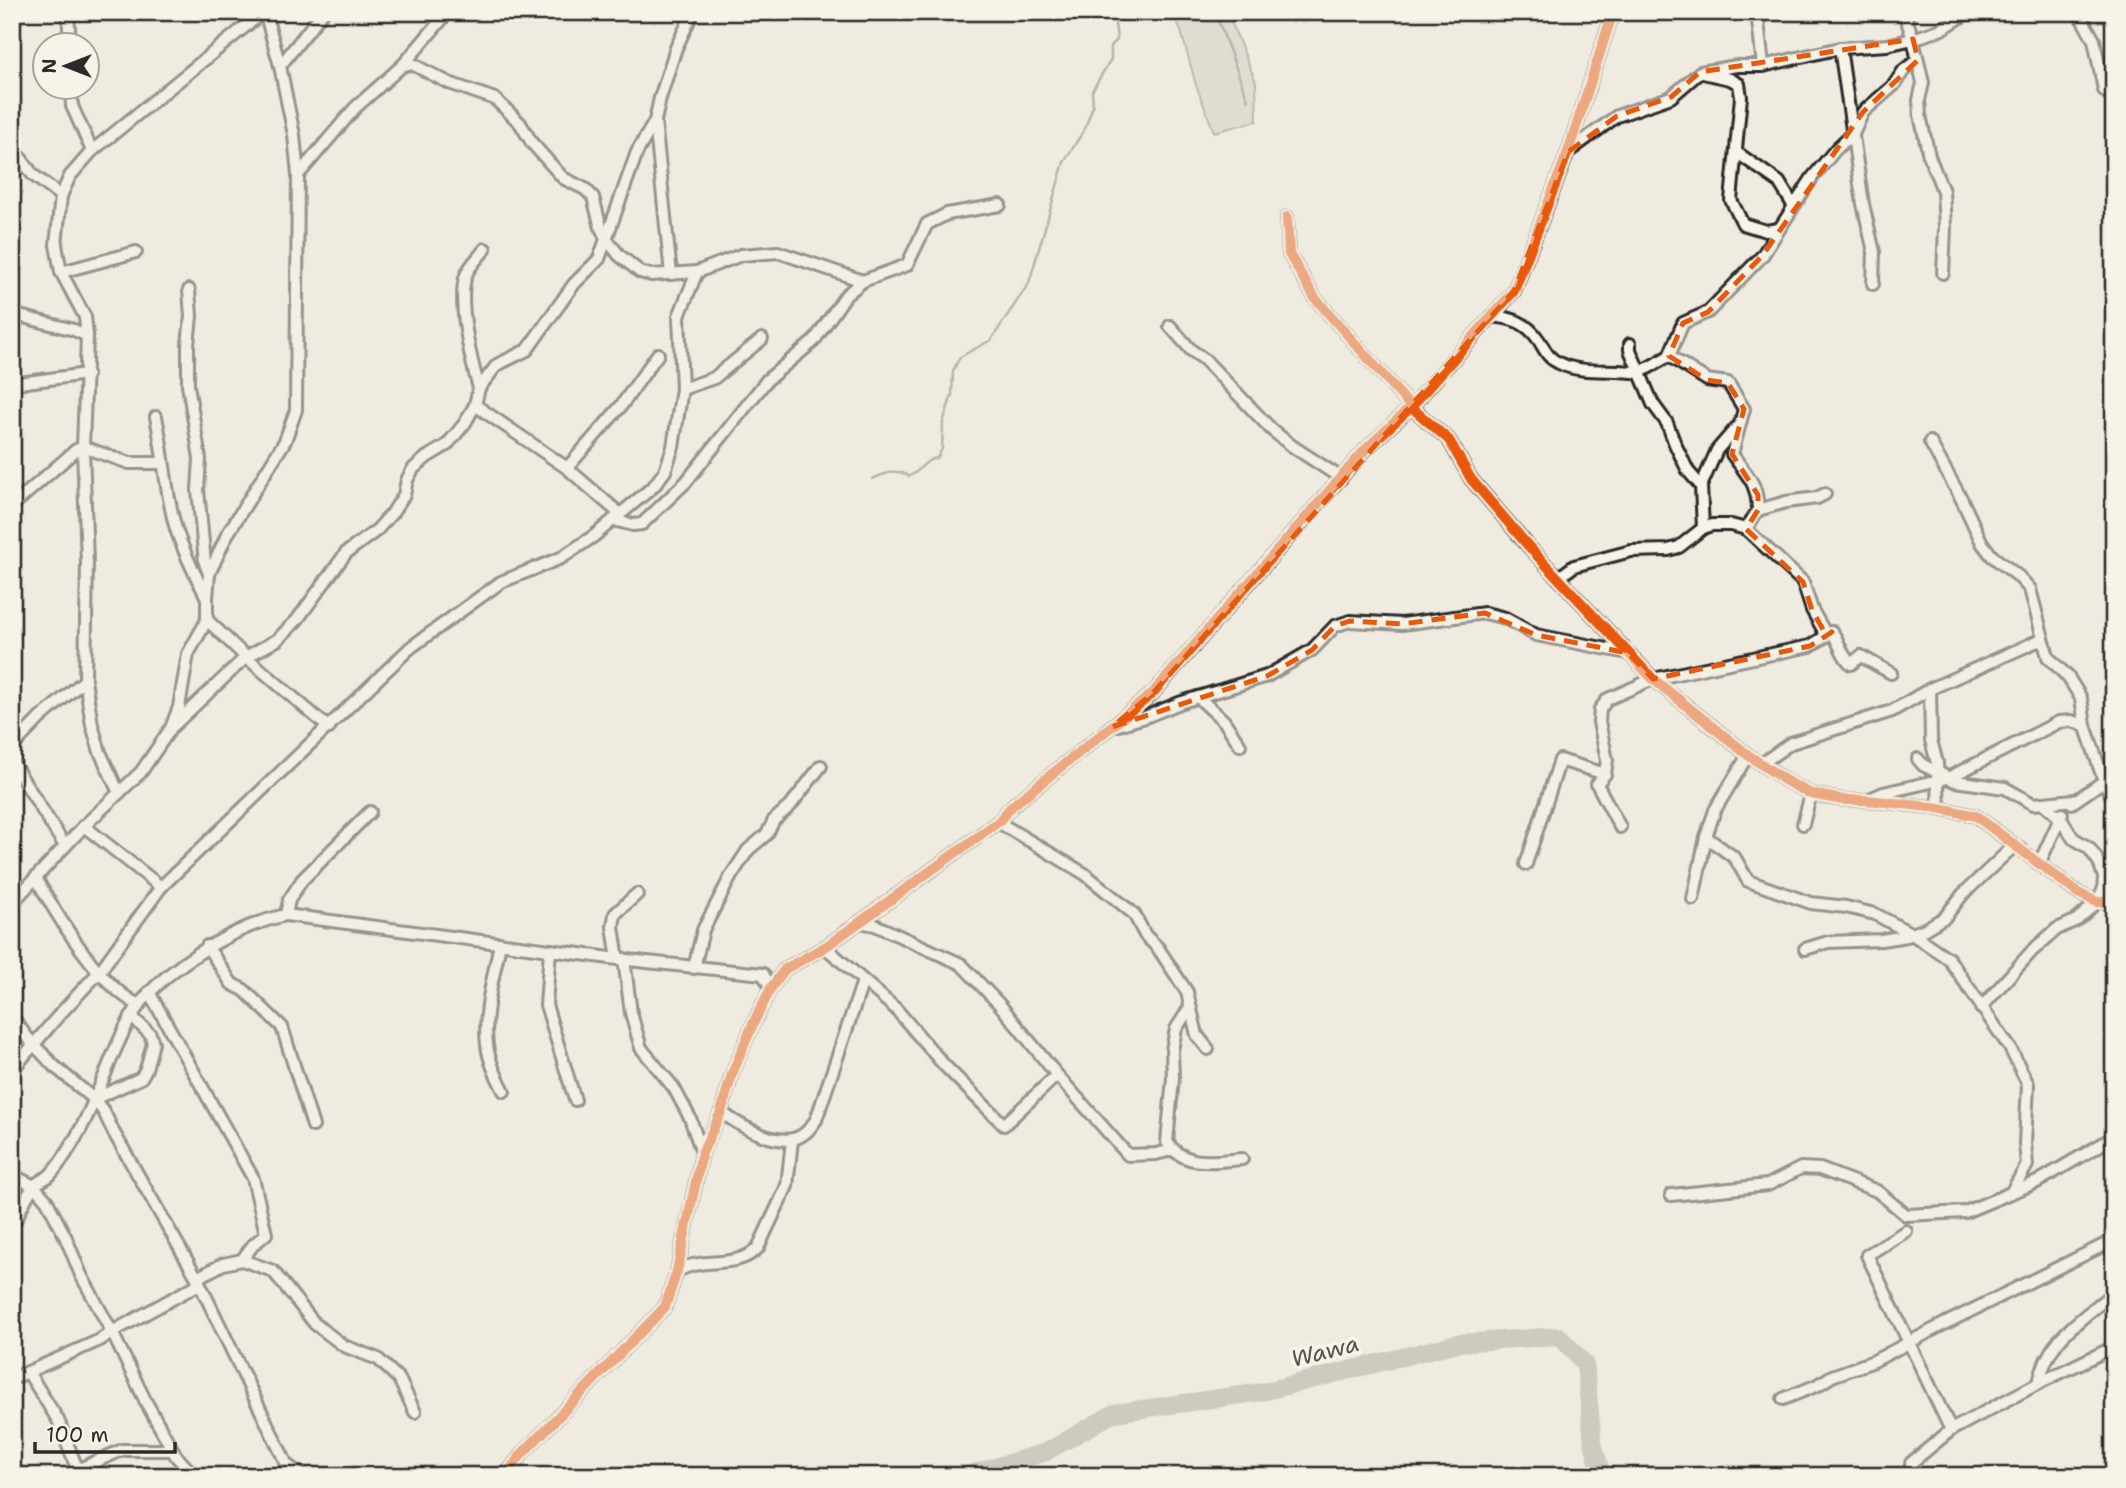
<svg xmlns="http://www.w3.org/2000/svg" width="2126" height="1488" font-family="'Shantell Sans',sans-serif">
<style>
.green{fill:#cfcbc2;stroke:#7d7b76;stroke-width:2}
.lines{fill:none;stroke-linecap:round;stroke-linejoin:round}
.stream{stroke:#74726e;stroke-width:2.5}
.river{stroke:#a4a29a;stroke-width:18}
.minor-casing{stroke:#2b2b2b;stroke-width:16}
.minor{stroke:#f7f3e8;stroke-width:10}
.cycleway-casing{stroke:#f7f3e8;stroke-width:15}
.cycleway{stroke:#e8590c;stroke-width:10}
.marked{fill:none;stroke:#e8590c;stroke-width:5;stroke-dasharray:14 9;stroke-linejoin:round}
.labels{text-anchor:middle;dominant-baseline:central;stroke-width:7;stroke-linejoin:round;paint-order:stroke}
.water-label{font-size:23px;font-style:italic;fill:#555552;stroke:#f7f3e8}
</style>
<rect width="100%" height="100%" fill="#efebe0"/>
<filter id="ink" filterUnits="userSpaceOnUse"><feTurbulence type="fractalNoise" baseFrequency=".0143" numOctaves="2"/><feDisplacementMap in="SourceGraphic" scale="14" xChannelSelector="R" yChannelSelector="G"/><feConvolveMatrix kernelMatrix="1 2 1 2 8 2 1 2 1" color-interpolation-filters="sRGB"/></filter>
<g filter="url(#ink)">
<!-- green -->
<path class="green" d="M1172 12H1227L1256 82 1257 121 1214 132 1196 85 1181 31Z"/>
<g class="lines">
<!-- stream -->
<g class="stream">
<path d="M1215 12 1248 100"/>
<path d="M872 479C888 473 893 468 909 476 920 473 924 459 937 458L942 449 943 422 952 395 953 371 960 357 991 340 1029 283 1064 162 1084 130 1093 106 1092 91 1111 59V46L1117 40 1115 23 1118 12"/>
</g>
<!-- river -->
<path class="river" d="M964 1476 1046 1452 1114 1413 1262 1392 1458 1343 1559 1336 1585 1364 1593 1443 1602 1476"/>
<defs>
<g id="minor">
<path d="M68 12 70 46"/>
<path d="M1757 12 1763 66"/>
<path d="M1904 12 1913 39 1923 83 1919 100 1920 115 1929 156 1943 191 1945 227 1943 273"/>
<path d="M2078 12 2094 40 2104 90 2114 99"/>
<path d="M1840 48 1863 204 1874 252 1873 284"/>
<path d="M403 65 448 12"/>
<path d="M280 66 323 12"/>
<path d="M1703 73 1730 79 1739 84 1741 97 1731 200 1743 224 1766 231 1778 229"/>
<path d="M71 88 72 106 92 151"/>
<path d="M655 121 671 274"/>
<path d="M12 146 33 175 61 196"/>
<path d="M1568 152 1617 116 1671 97 1700 72 1737 66H1763L1840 48 1887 45 1913 39 1942 29 1969 12"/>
<path d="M1736 152 1779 182 1793 205"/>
<path d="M298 175 355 108 403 65 412 64 449 83 495 99 520 123 532 143 563 178 585 189 593 197 601 228 607 240 619 255 640 272 651 275 697 272 741 255 778 252 863 281"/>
<path d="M1287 217 1289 254 1315 298 1411 407 1449 440 1471 479 1530 548 1653 679 1748 755 1786 781 1811 794 1843 800H1867L1939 808 1976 816 2078 893 2097 902H2114"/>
<path d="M61 272 136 252"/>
<path d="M189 290 191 316 188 345V385L200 459 198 490 205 563 209 574"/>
<path d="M12 314 74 330 87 336 83 447 87 563 85 680 92 725 100 752 119 793"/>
<path d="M1492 316C1512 318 1526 322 1538 339 1545 349 1547 358 1559 363 1582 375 1613 368 1639 373L1669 356 1683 323 1708 312 1762 256 1812 178 1836 149 1854 132 1863 112 1894 85 1904 70 1918 60"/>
<path d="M1170 326 1191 350 1205 360 1272 430 1292 446 1341 478"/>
<path d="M87 336 85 317 61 272 56 245 61 196 70 176 92 151 263 12"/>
<path d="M1630 344V350L1653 404 1667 423 1675 444 1688 471 1701 486"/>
<path d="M1669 356 1707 380 1728 383 1744 409 1732 454C1747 476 1757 481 1758 510"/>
<path d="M12 384 87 374"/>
<path d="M479 388C471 361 457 301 466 275 469 266 479 257 485 249"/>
<path d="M682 389 714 378 762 339"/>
<path d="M475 405 567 468 620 514"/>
<path d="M156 417C164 454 165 492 176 529 184 553 195 575 207 598"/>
<path d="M1930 442 1962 500 1982 543 1992 556 2018 576 2030 589 2048 657 2068 677 2081 698 2085 725 2104 781 2114 801"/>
<path d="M567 468 621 406 658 354"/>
<path d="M12 506 76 450 83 447 129 463H163"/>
<path d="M613 520 633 525 642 524 686 482 767 380 814 341 846 295 863 281 907 265 927 224 947 214 1000 205"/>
<path d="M1703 528 1701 486 1717 450 1736 428"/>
<path d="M1746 529 1758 510 1786 502 1817 498 1825 494"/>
<path d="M1558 578 1574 566 1631 551 1668 550 1679 547 1703 528 1712 525H1731L1746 529 1803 582 1812 610 1825 633 1832 632C1840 643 1841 655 1851 664L1861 656 1891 673"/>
<path d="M207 620 246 657 329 728"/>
<path d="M1930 689 1931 740 1937 763 1939 808"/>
<path d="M1198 697 1224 721 1240 745"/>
<path d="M1118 725 1145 717 1182 702 1267 676 1312 650 1335 626 1350 621 1402 624 1485 613 1505 618 1536 635 1628 653"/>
<path d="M173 726 246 657 277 640 297 620 346 553 377 530 393 512 404 495 407 480 413 469 427 457 447 445 465 423 475 405 479 388 497 365 527 350 574 284 599 259 637 152 655 121 660 98 676 48 693 12"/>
<path d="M12 747 40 718 85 680"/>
<path d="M1918 759 1923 765 1955 781 2005 788 2033 804 2075 800"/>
<path d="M12 762 65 846"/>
<path d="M1761 764 1791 743 1892 711 1930 689 2042 639"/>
<path d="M1870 799 1883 793 1948 778 2059 722 2071 721 2085 725"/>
<path d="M2072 803 2104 781"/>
<path d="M998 822 1085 874 1134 914 1145 935 1158 948 1187 992 1197 1035 1208 1049"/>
<path d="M1803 824 1811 794"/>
<path d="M84 826 161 887"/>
<path d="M1620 827 1597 784 1605 774 1607 760 1599 722 1600 709 1608 699 1653 679 1810 646 1831 633"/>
<path d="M1706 837 1735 858 1748 881 1811 903 1846 907 1875 914 1912 934 1949 959 2010 1048 2028 1084 2025 1143 2027 1165 2011 1193"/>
<path d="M1526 864 1560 760 1605 774"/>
<path d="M2039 864 2062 814"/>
<path d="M36 878C58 917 98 985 139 1005"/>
<path d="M1693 899 1706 837 1715 810 1748 755"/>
<path d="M12 903 84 826 141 772 171 728 179 707 188 654 207 620V598L209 574 227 535 285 441 296 410 298 175 294 135 280 66 265 12"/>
<path d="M286 915 289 900 302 880 370 812"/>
<path d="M860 922 875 925 961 964 1000 1005 1057 1075 1128 1155 1156 1154 1172 1150"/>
<path d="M500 943C494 976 483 1011 487 1045 489 1062 497 1077 504 1091"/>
<path d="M207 946 232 984 244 990 282 1027 313 1126"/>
<path d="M825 947 896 1009 944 1065 1004 1125 1057 1075"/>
<path d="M1805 949 1828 942 1881 940 1907 936 1925 929 1945 917 1963 894 2014 846"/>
<path d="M550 950 546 1005 575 1100"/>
<path d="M618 959 613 927 615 914 637 894"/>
<path d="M624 959 631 1013 641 1048 674 1088 690 1118 702 1153"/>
<path d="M694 968 703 930 731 876 748 850 767 834 774 820 790 806 821 766"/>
<path d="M149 992 253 1178 266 1234 253 1245 242 1260"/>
<path d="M1190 1007 1176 1029 1172 1050 1173 1078 1167 1142C1184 1168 1215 1161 1242 1159"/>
<path d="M1981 1008 2032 951 2057 929 2077 920 2097 902 2103 891 2104 877 2099 862 2089 848 2073 838 2061 819 2044 804"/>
<path d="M12 1016 26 1036 54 1066 94 1099 104 1112 114 1133 197 1278 287 1465V1476"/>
<path d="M12 1070 59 1015 100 971 161 887 410 648 501 582 561 558 594 536 654 486 665 471 673 447 682 389 679 316 697 272"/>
<path d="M94 1099 141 1078 146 1069 153 1043 150 1034 131 1016"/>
<path d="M721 1112C740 1126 783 1152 805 1133 809 1130 813 1124 816 1120L863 981"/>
<path d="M12 1175 34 1186 47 1201 66 1238 81 1275 112 1332 146 1402 176 1456 187 1468 191 1476"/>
<path d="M1671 1195 1768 1185 1801 1168 1820 1169 1877 1191 1906 1215 1965 1212 2037 1182 2114 1137"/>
<path d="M12 1227C18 1215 27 1193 35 1185 39 1181 45 1179 49 1176 61 1164 71 1146 79 1132 99 1096 110 1055 130 1019 156 972 234 926 286 915L618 959 763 974 771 988"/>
<path d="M1906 1231 1867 1255 1951 1430"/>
<path d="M677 1271C682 1269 688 1266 693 1265 715 1260 740 1266 758 1248L787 1186 792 1140"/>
<path d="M197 1278 223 1264 242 1260 273 1271 315 1324 344 1346 378 1359 399 1379 415 1412"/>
<path d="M28 1372 58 1420 80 1476"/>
<path d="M12 1379 100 1340 112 1332 199 1284"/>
<path d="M2039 1383C2047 1338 2082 1320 2114 1292"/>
<path d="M1783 1399 1818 1385 1832 1376 1874 1361 1944 1324 2114 1240"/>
<path d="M287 1465 303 1476"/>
<path d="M77 1470 122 1450H172"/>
<path d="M505 1476 522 1454 665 1307 677 1271 702 1153 721 1112 732 1074 753 1024 771 988 785 969 825 947 860 922 998 822 1012 806 1152 694 1364 451 1411 407 1514 291 1568 152 1613 12"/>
<path d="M1911 1476V1463L1951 1430 2039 1383 2114 1347"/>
</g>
</defs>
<!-- minor casing -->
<use href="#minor" class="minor-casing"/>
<!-- minor -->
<use href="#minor" class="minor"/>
<defs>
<g id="cycleway">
<path d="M1287 217 1289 254 1315 298 1411 407 1449 440 1471 479 1530 548 1653 679 1748 755 1786 781 1811 794 1843 800H1867L1939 808 1976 816 2078 893 2097 902H2114"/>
<path d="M505 1476 522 1454 665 1307 677 1271 702 1153 721 1112 732 1074 753 1024 771 988 785 969 825 947 860 922 998 822 1012 806 1152 694 1364 451 1411 407 1514 291 1568 152 1613 12"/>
</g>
</defs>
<!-- cycleway casing -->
<use href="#cycleway" class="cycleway-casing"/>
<!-- cycleway -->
<use href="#cycleway" class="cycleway"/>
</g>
</g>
<!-- marked area -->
<path d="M0 0H2126V1488H0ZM1913 39 1918 60 1863 112 1762 256 1708 312 1683 323 1669 356 1707 380 1728 383 1744 409 1732 454 1758 495V510L1746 529 1803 582 1812 610 1825 633 1832 632 1810 646 1653 679 1628 653 1536 635 1485 613 1402 624 1350 621 1335 626 1312 650 1267 676 1112 727 1152 694 1514 291 1568 152 1617 116 1671 97 1700 72Z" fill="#efebe0" fill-opacity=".55" fill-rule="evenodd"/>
<path class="marked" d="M1913 39 1918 60 1863 112 1762 256 1708 312 1683 323 1669 356 1707 380 1728 383 1744 409 1732 454 1758 495V510L1746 529 1803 582 1812 610 1825 633 1832 632 1810 646 1653 679 1628 653 1536 635 1485 613 1402 624 1350 621 1335 626 1312 650 1267 676 1112 727 1152 694 1514 291 1568 152 1617 116 1671 97 1700 72Z"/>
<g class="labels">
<!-- water labels -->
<g class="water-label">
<text transform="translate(1325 1351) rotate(-14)">Wawa</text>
</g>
</g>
<!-- margin -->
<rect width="2126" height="1488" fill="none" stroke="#f7f3e8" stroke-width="42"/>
<rect x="21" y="21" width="2084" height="1446" fill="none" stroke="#2b2b2b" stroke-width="2.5" filter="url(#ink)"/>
<!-- north arrow -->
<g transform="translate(66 66) rotate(270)"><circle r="33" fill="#f7f3e8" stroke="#a5a39c" stroke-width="2"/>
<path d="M0-5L12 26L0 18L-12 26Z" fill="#2b2b2b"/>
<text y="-10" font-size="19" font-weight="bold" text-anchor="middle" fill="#2b2b2b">N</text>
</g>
<!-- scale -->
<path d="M35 1442v10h140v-10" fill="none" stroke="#2b2b2b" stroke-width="3.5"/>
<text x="46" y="1442" font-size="21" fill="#2b2b2b" stroke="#f7f3e8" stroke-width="5" paint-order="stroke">100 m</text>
</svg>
